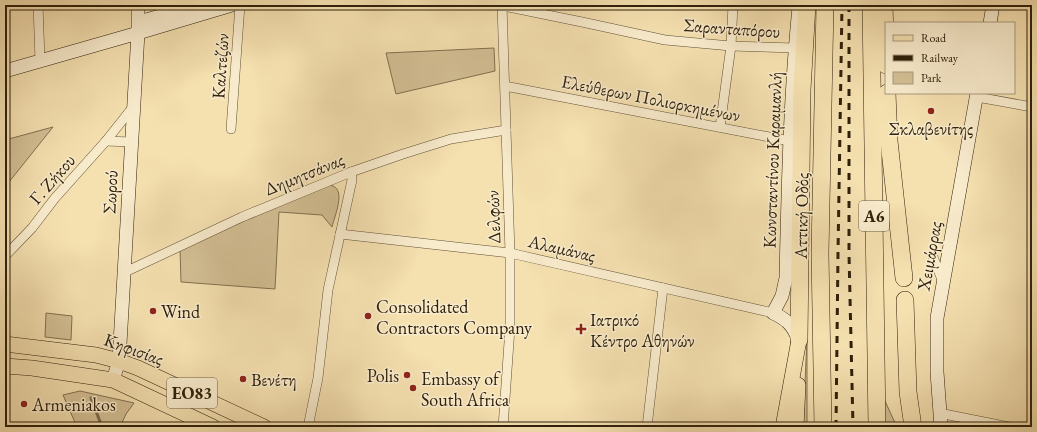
<svg xmlns="http://www.w3.org/2000/svg" width="1037" height="432" font-family="'EB Garamond',serif">
<style>
.green{fill:#d3bf94;stroke:#817050}
.lines{fill:none;stroke-linecap:round;stroke-linejoin:round}
.stream{stroke:#7e6c4c;stroke-width:3}
.street-casing{stroke:#605034;stroke-width:10}
.secondary-casing{stroke:#2f200b;stroke-width:14}
.primary-casing{stroke:#2f200b;stroke-width:16}
.highway-casing{stroke:#2f200b;stroke-width:18}
.street{stroke:#f8ebcc;stroke-width:9}
.secondary{stroke:#f8ebcc;stroke-width:13}
.primary{stroke:#f5e0b0;stroke-width:15}
.highway{stroke:#f5e0b0;stroke-width:17}
.rail{stroke:#2f200b;stroke-width:3;stroke-dasharray:7 7;stroke-linecap:butt}
.poi-dot{fill:#8f2418;stroke:#f8ebcc;stroke-width:1.5}
.labels{text-anchor:middle;dominant-baseline:central;stroke-width:3;stroke-linejoin:round;paint-order:stroke}
.shield{fill:#f8ebcc;stroke:#6b5d45;stroke-width:1}
.shield-label{font-size:17px;font-weight:bold;fill:#2f200b}
.street-label{font-size:18px;fill:#2f200b;stroke:#f8ebcc}
.poi-label{font-size:18px;fill:#2f200b;stroke:#f8ebcc;text-anchor:start}
</style>
<rect width="100%" height="100%" fill="#f5e0b0"/>
<filter id="stains"><feTurbulence type="fractalNoise" baseFrequency=".005" numOctaves="4"/><feColorMatrix values="0 0 0 0 .2 0 0 0 0 .09 0 0 0 0 .02 0 0 0 .5 -.17"/></filter>
<radialGradient id="worn" r=".72"><stop offset=".6" stop-color="#630" stop-opacity="0"/><stop offset="1" stop-color="#630" stop-opacity=".3"/></radialGradient>
<!-- green -->
<g class="green">
<path d="M494 48 495 71 396 94 386 53Z"/>
<path d="M53 127 5 187V140Z"/>
<path d="M326 185C349 184 335 214 332 227L322 215 279 212 275 289 181 282 180 249Z"/>
<path d="M46 313 72 316 71 340 45 337Z"/>
<path d="M807 338V427H803Z"/>
<path d="M80 391 134 403 126 414 120 427H77L63 395Z"/>
<path d="M884 399 897 427H881Z"/>
</g>
<g class="lines">
<!-- stream -->
<path class="stream" d="M91 398 102 427"/>
<defs>
<g id="street">
<path d="M38 5 40 60"/>
<path d="M502 5 510 253V328L503 427"/>
<path d="M503 6 582 22 665 40 731 46 795 48"/>
<path d="M505 86 790 141"/>
<path d="M977 97 1032 107"/>
<path d="M720 127 731 46 733 5"/>
<path d="M231 129 240 5"/>
<path d="M106 141 131 142"/>
<path d="M340 234 510 253 773 313"/>
<path d="M5 256 32 228 55 198 106 141 133 107"/>
<path d="M933 257 943 282"/>
<path d="M123 273 242 217 351 172 403 154 451 139 506 130"/>
<path d="M939 413 1009 427"/>
<path d="M308 427 318 378 328 290 352 180 351 172"/>
<path d="M647 427 663 288"/>
</g>
<g id="secondary">
<path d="M139 22 199 5"/>
<path d="M990 23 993 5"/>
<path d="M5 71 138 33 232 5"/>
<path d="M798 339C793 325 786 319 773 313L782 296 786 278C788 188 790 97 799 7"/>
<path d="M113 380 119 361 138 33V5"/>
<path d="M941 427 937 372V318L977 93"/>
</g>
<g id="primary">
<path d="M5 344 96 355 119 361 138 368 264 427"/>
<path d="M5 366 32 368 113 380 213 427"/>
<path d="M783 427 799 340"/>
<path d="M796 427 798 385"/>
</g>
<g id="highway">
<path d="M871 5 877 427"/>
<path d="M884 5 886 65"/>
<path d="M887 93 889 141 904 278"/>
<path d="M905 300 908 392 913 427"/>
<path d="M799 340 802 90 807 5"/>
<path d="M823 427 820 253 825 5"/>
</g>
</defs>
<!-- street casing -->
<use href="#street" class="street-casing"/>
<!-- secondary casing -->
<use href="#secondary" class="secondary-casing"/>
<!-- primary casing -->
<use href="#primary" class="primary-casing"/>
<!-- highway casing -->
<use href="#highway" class="highway-casing"/>
<!-- street -->
<use href="#street" class="street"/>
<!-- secondary -->
<use href="#secondary" class="secondary"/>
<!-- primary -->
<use href="#primary" class="primary"/>
<!-- highway -->
<use href="#highway" class="highway"/>
<!-- rail -->
<g class="rail">
<path d="M849 5V254L853 427"/>
<path d="M836 427 838 253 842 5"/>
</g>
</g>
<!-- markers -->
<g class="poi-dot">
<circle cx="931" cy="111" r="4"/>
<circle cx="153" cy="311" r="4"/>
<circle cx="368" cy="316" r="4"/>
<path d="M579 323h4v4h4v4h-4v4h-4v-4h-4v-4h4z"/>
<circle cx="407" cy="375" r="4"/>
<circle cx="243" cy="379" r="4"/>
<circle cx="413" cy="388" r="4"/>
<circle cx="24" cy="404" r="4"/>
</g>
<g class="labels">
<!-- shield labels -->
<g class="shield">
<rect x="859" y="201" width="30" height="30" rx="3"/>
<rect x="167" y="378" width="50" height="30" rx="3"/>
</g>
<g class="shield-label">
<text x="874" y="216">Α6</text>
<text x="192" y="393">ΕΟ83</text>
</g>
<!-- street labels -->
<g class="street-label">
<text transform="translate(732 28) rotate(4)">Σαρανταπόρου</text>
<text transform="translate(220 66) rotate(-86)">Καλτεζών</text>
<text transform="translate(651 98) rotate(11)">Ελεύθερων Πολιορκημένων</text>
<text transform="translate(772 160) rotate(-88)">Κωνσταντίνου Καραμανλή</text>
<text transform="translate(304 174) rotate(-22)">Δημητσάνας</text>
<text transform="translate(52 179) rotate(-49)">Γ. Ζήκου</text>
<text transform="translate(110 192) rotate(-87)">Σωρού</text>
<text transform="translate(801 216) rotate(-89)">Αττική Οδός</text>
<text transform="translate(493 217) rotate(-92)">Δελφών</text>
<text transform="translate(562 248) rotate(13)">Αλαμάνας</text>
<text transform="translate(929 256) rotate(-80)">Χειμάρρας</text>
<text transform="translate(134 349) rotate(20)">Κηφισίας</text>
</g>
<!-- poi labels -->
<g class="poi-label">
<text x="931" y="128" text-anchor="middle">Σκλαβενίτης</text>
<text x="376" y="306">Consolidated<tspan x="376" dy="21">Contractors Company</tspan></text>
<text x="161" y="311">Wind</text>
<text x="590" y="319">Ιατρικό<tspan x="590" dy="21">Κέντρο Αθηνών</tspan></text>
<text x="399" y="375" text-anchor="end">Polis</text>
<text x="421" y="378">Embassy of<tspan x="421" dy="21">South Africa</tspan></text>
<text x="251" y="379">Βενέτη</text>
<text x="32" y="404">Armeniakos</text>
</g>
</g>
<!-- margin -->
<rect width="1037" height="432" fill="none" stroke="#f5e0b0" stroke-width="20"/>
<rect x="6" y="6" width="1025" height="420" fill="none" stroke="#2f200b" stroke-width="2"/>
<rect x="10" y="10" width="1017" height="412" fill="none" stroke="#2f200b"/>
<!-- legend -->
<rect x="885" y="22" width="130" height="72" fill="#f8ebcc" stroke="#a89a7f"/>
<rect x="893" y="35" width="20" height="6" fill="#f5e0b0" stroke="#a89a7f"/>
<text x="921" y="42" font-size="12" fill="#2f200b">Road</text>
<rect x="893" y="55" width="20" height="6" fill="#2f200b" stroke="#a89a7f"/>
<text x="921" y="62" font-size="12" fill="#2f200b">Railway</text>
<rect x="893" y="72" width="20" height="12" fill="#d3bf94" stroke="#a89a7f"/>
<text x="921" y="82" font-size="12" fill="#2f200b">Park</text>
<rect width="100%" height="100%" filter="url(#stains)"/>
<rect width="100%" height="100%" fill="url(#worn)"/>
</svg>
